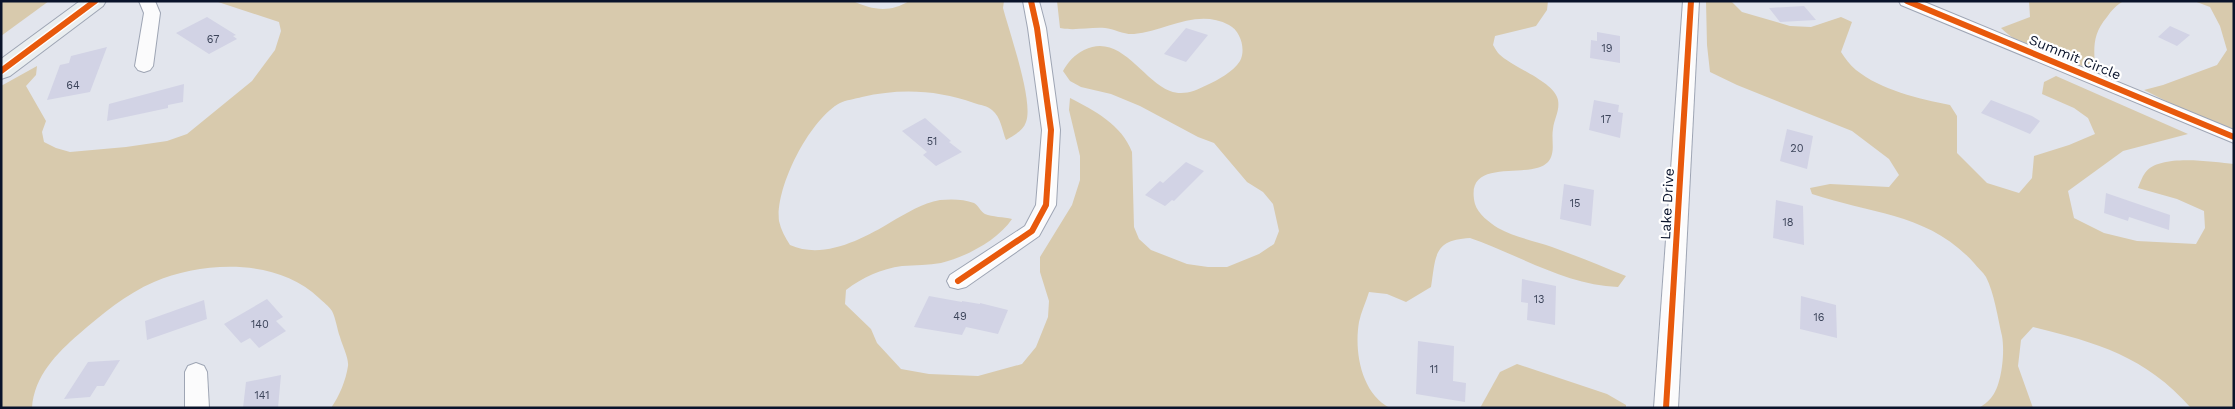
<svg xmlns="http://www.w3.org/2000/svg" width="2235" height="409" font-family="'Work Sans',sans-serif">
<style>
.green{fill:#d8caad}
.building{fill:#d2d3e5}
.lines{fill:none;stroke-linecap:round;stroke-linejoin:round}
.street-casing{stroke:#9ea5b4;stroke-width:2}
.secondary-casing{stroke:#9ea5b4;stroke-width:2}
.street{fill:#fbfbfc;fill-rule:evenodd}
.secondary{fill:#eaeef0;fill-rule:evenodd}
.cycleway-casing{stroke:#fff;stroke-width:9}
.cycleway{stroke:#e8590c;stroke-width:6}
.labels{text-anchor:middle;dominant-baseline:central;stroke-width:4.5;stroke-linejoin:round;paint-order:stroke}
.number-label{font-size:11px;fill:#3c445a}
.street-label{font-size:14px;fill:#09132b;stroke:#fff}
</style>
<rect width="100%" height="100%" fill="#e2e5ed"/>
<!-- green -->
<g class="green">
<path d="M1 1H49L1 36Z"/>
<path d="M215 1H853C872 10 890 13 909 1H1004L1003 8C1009 31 1034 102 1026 122 1023 131 1014 135 1006 140 1002 130 1001 117 992 110 988 106 980 105 974 103 938 90 900 88 862 97 855 99 846 100 840 103 810 119 775 187 779 221 781 230 785 237 790 245 823 260 863 239 891 222 907 213 922 203 940 200 951 199 964 199 974 203 978 205 981 212 985 214 992 217 1004 217 1012 219 998 240 966 257 941 263 929 265 915 265 902 266 881 269 863 277 846 290L845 304 871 329 877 343 901 369 929 374 978 376 1022 364 1036 347 1048 317 1049 301 1040 272V257L1072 205 1080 180V156L1069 110 1070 98C1094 110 1122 125 1132 152L1134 227 1139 239 1151 250 1187 264 1208 267H1227L1259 254 1274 244 1279 231 1273 204 1263 192 1247 182 1214 143 1198 137 1140 106 1111 94 1081 87 1070 81 1063 71C1068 62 1074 55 1084 50 1120 32 1141 79 1170 91 1183 96 1195 91 1207 85 1218 80 1233 72 1240 61 1246 50 1241 31 1229 25 1197 8 1166 31 1134 34 1125 35 1114 29 1105 28 1089 27 1075 31 1060 28L1057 1H1548L1547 10 1536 26 1495 36 1493 45C1495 48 1497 52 1499 54 1512 67 1555 82 1558 100 1560 111 1554 119 1553 129 1551 140 1556 153 1548 162 1530 181 1463 155 1475 204 1478 214 1490 223 1498 228 1514 237 1535 241 1552 247 1577 256 1601 266 1626 276L1618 287C1566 285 1519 255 1470 238 1433 240 1436 256 1431 287L1406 302 1387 294 1369 292C1366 302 1361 312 1359 322 1354 351 1361 393 1390 408H331C339 397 346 380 348 366 349 358 342 345 340 337 337 329 336 319 332 311 329 306 323 302 319 298 277 258 204 261 154 282 126 294 102 314 79 334 57 353 34 376 32 408H1V86L37 66 36 75 26 86 46 121 42 132 44 142 56 148 70 152 126 147 167 141 187 134 252 81 275 50 281 31 279 22Z"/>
<path d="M1706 1H1731L1742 12 1790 26 1811 27 1841 17 1852 22 1841 52C1845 58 1850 65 1856 70 1881 90 1919 99 1950 105L1957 116V153L1987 183 2019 193 2032 178 2034 156 2069 145 2095 134 2088 118 2074 108 2042 94 2044 82 2056 76 2188 134 2123 151 2068 191 2074 218 2104 233 2137 241 2196 244 2205 228 2204 211 2177 199 2138 188C2140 183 2142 177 2145 173 2159 153 2212 162 2234 164V408H2191C2145 356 2098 343 2033 327L2021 340 2018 366 2033 408H1979C1983 405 1988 402 1991 398 2002 386 2005 352 2002 336 1998 319 1994 292 1986 277 1983 272 1977 267 1974 263 1929 213 1871 214 1812 194L1810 188 1830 184 1889 187 1899 175 1889 159 1852 131 1737 85 1710 72 1707 45Z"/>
<path d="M2029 1H2124C2116 5 2112 10 2107 17 2092 35 2094 47 2095 70 2064 60 2024 51 2001 28L2030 17Z"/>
<path d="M2194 1H2234V130L2174 105 2144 90 2163 85 2217 65 2227 50 2220 26 2210 7Z"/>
<path d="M1517 364 1607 394 1626 405V408H1480L1500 372Z"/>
</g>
<!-- building -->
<g class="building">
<path d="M1804 6 1816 20 1780 22 1769 8Z"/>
<path d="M207 17 236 35 233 36 237 39 209 54 176 33Z"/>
<path d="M2170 26 2190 35 2177 46 2158 37Z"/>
<path d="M1186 28 1208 35 1186 62 1164 54Z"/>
<path d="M1597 32 1620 36V63L1590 58 1591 40 1597 41Z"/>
<path d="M107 47 90 92 47 100 60 65 69 63 71 56Z"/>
<path d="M184 84 183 102 168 105V108L107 121 109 104Z"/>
<path d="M1594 100 1619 105 1618 112 1623 113 1620 138 1589 130Z"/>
<path d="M1991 100 2032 116 2040 121 2030 134 1981 113Z"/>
<path d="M925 118 951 141 949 142 962 152 936 166 923 155 927 152 902 131Z"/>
<path d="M1787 129 1813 136 1807 169 1780 161Z"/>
<path d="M1186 162 1204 171 1174 201 1172 200 1165 206 1145 195 1160 181 1163 183Z"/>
<path d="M1564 184 1594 190 1591 226 1560 219Z"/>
<path d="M2106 193 2170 215 2169 230 2129 217 2128 221 2104 213Z"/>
<path d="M1776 200 1803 206 1804 245 1773 238Z"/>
<path d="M1522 279 1556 286 1555 325 1527 320 1528 303 1521 302Z"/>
<path d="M929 296 962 302V301L980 304V303L1008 310 998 334 966 327 962 335 914 327Z"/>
<path d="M1801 296 1836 305 1837 338 1800 329Z"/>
<path d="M267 299 283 317 276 321 286 331 259 348 250 338 241 343 224 324Z"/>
<path d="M204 300 207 319 147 340 145 321Z"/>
<path d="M1418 341 1454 346 1453 381 1466 383 1465 402 1416 394Z"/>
<path d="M120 360 104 386H97L90 397 64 399 88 362Z"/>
<path d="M281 375 278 408H243L246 382Z"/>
</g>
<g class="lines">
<defs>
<g id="street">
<path d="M139 1H155L160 13 153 66 150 70 144 72 138 70 135 66 144 13Z"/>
<path d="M1023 1H1039L1046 28 1060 130 1056 205 1039 236 966 287 958 289 950 287 947 281 950 275 1025 226 1036 205 1042 130 1028 28Z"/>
<path d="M1683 1H1699L1678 408H1654Z"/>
<path d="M1899 1H1922L2234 130V143L1901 5Z"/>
<path d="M196 363 204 366 207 372 209 408H185V372L188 366Z"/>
</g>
<path id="secondary" d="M80 1H106L103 6 10 76 1 79V59Z"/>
</defs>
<!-- street casing -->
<use href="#street" class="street-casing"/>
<!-- secondary casing -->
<use href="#secondary" class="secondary-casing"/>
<!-- street -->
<use href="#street" class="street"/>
<!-- secondary -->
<use href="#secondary" class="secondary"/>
<defs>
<g id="cycleway">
<path d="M1907 1 2234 137"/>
<path d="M1 71 95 1"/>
<path d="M958 281 1032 231 1046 205 1051 130 1037 28 1031 1"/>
<path d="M1666 408 1691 1"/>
</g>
</defs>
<!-- cycleway casing -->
<use href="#cycleway" class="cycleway-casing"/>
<!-- cycleway -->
<use href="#cycleway" class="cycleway"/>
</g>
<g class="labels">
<!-- number labels -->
<g class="number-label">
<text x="213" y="39">67</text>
<text x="1607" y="48">19</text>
<text x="73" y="85">64</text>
<text x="1606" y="119">17</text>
<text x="932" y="141">51</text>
<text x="1797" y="148">20</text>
<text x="1575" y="203">15</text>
<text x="1788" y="222">18</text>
<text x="1539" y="299">13</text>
<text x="960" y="316">49</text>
<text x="1819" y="317">16</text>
<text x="260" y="324">140</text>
<text x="1434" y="369">11</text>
<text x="262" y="395">141</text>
</g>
<!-- street labels -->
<g class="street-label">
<text transform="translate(2075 57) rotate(22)">Summit Circle</text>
<text transform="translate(1667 204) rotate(-87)">Lake Drive</text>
</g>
</g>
<!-- border -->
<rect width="2235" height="409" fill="none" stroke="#09132b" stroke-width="5"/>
</svg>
